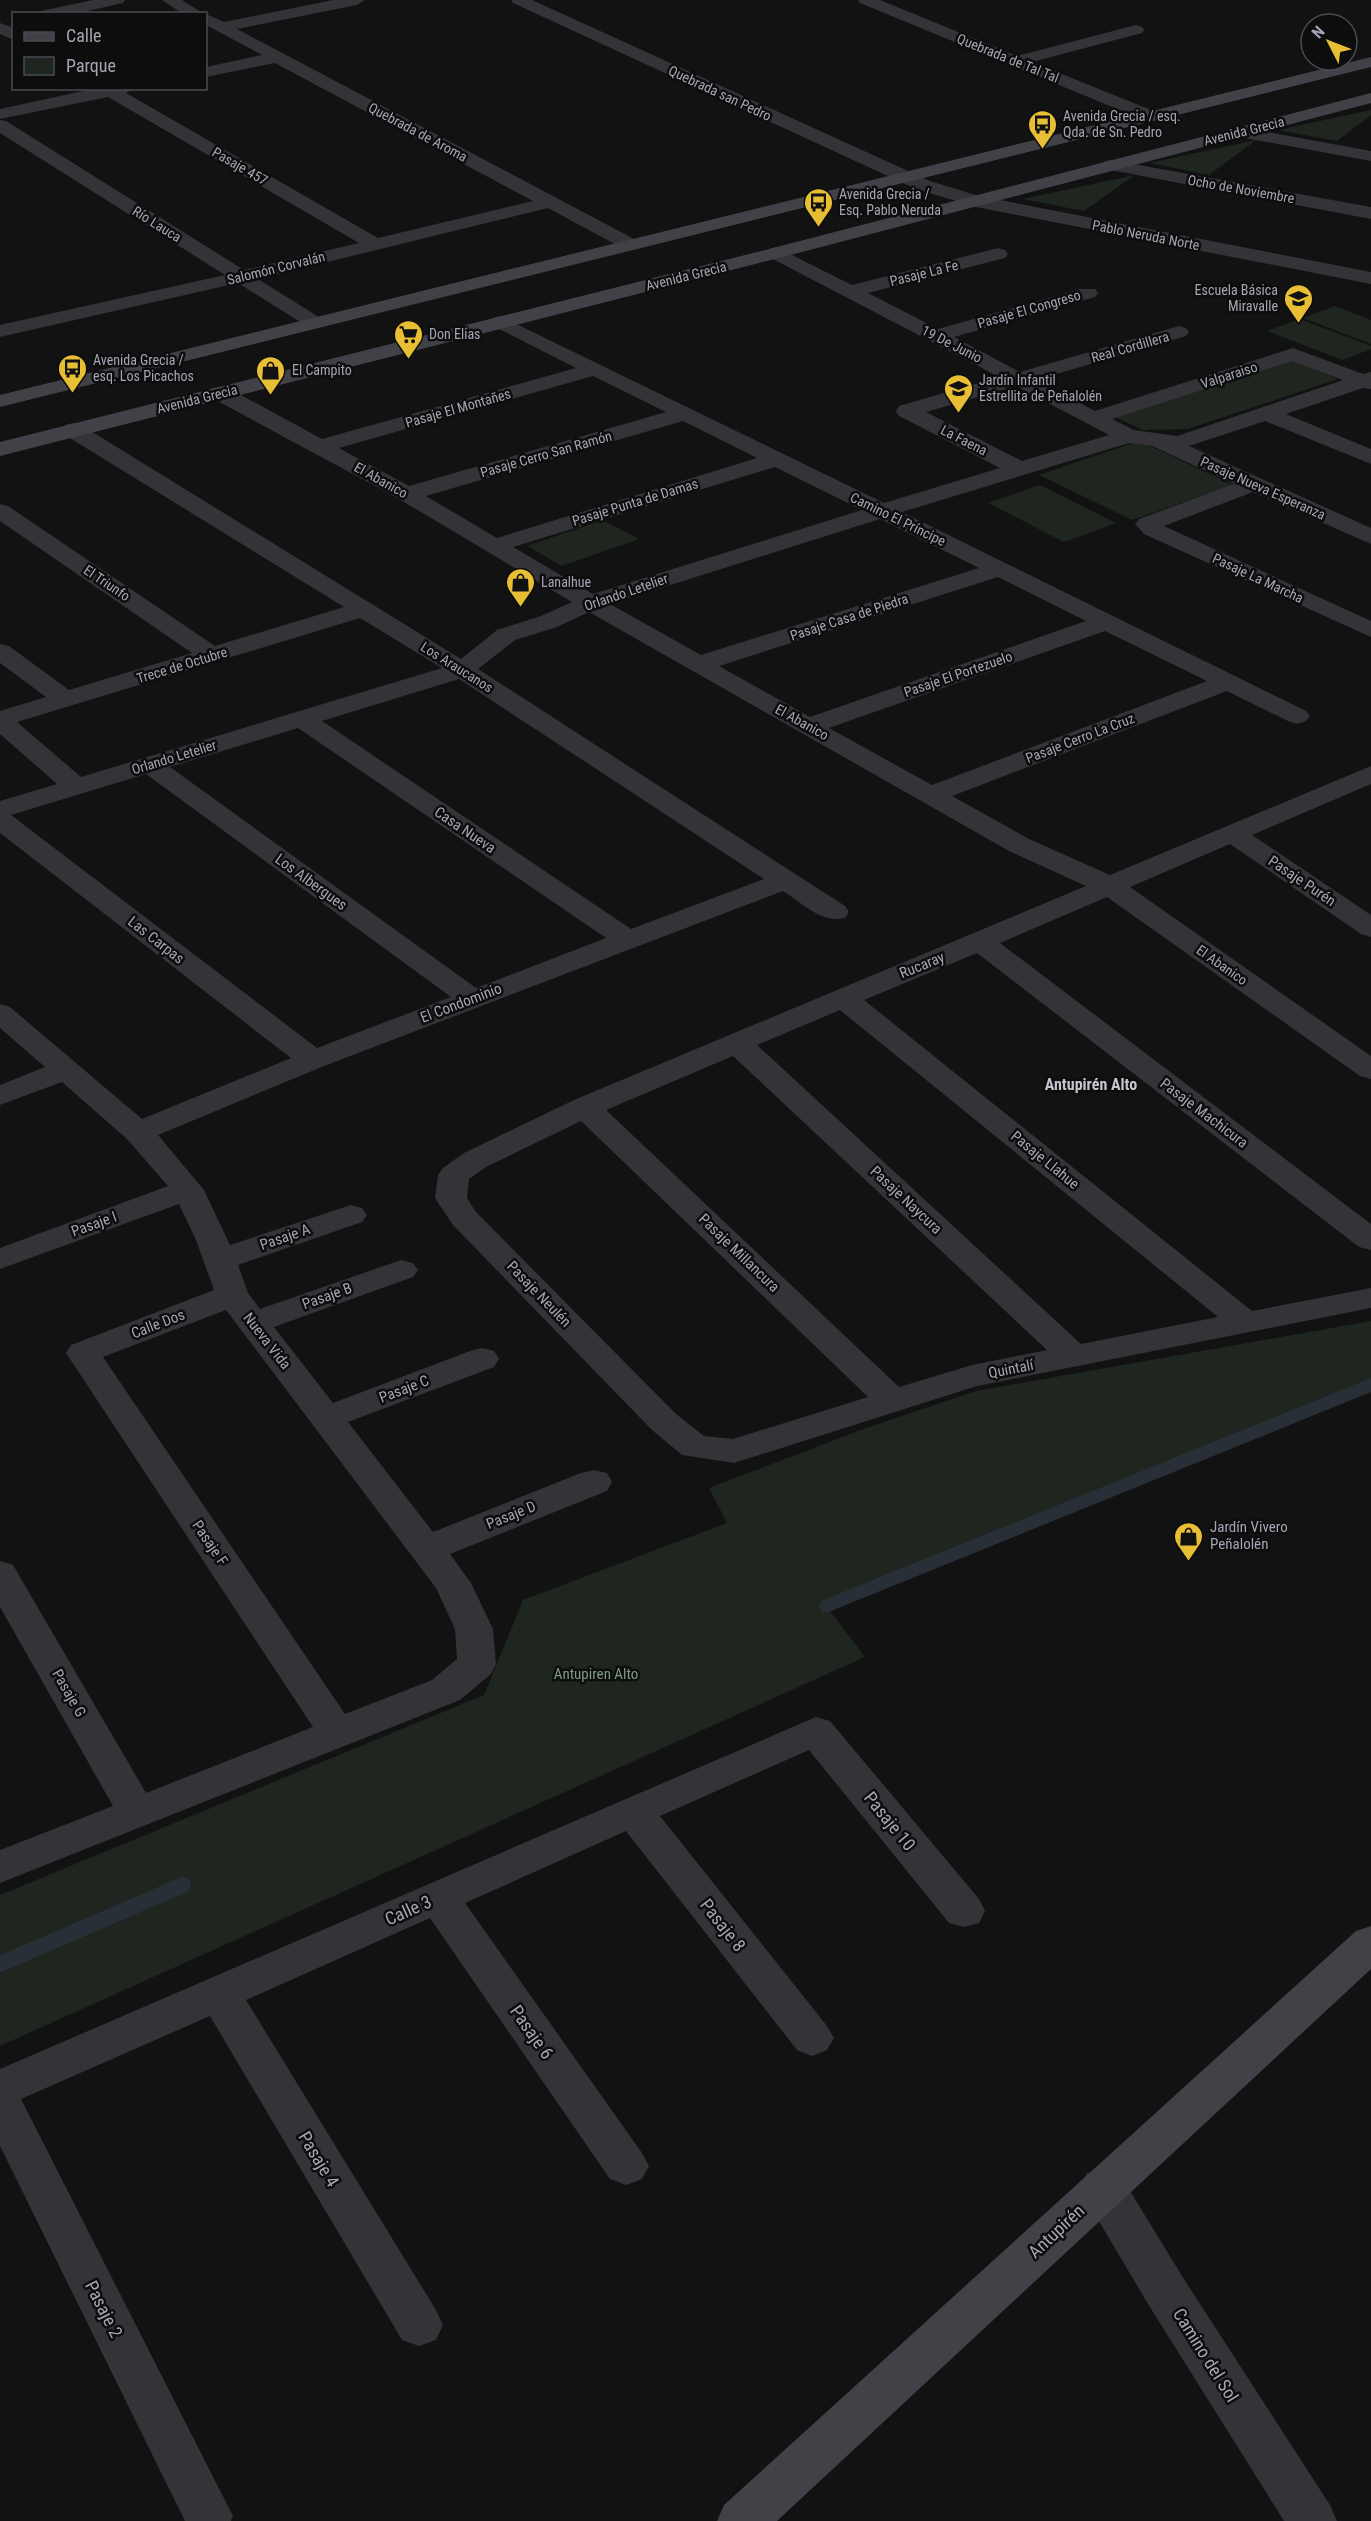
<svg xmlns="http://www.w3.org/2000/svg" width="1371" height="2521" font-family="'Roboto Condensed',sans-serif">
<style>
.green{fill:#1e261f}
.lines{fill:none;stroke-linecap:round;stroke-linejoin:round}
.stream-far1{stroke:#292f36;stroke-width:13}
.stream{stroke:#292f36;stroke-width:16}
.street{fill:#333338;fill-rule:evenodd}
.secondary{fill:#414248;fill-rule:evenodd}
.labels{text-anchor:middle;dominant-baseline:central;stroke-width:5;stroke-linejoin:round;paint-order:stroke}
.far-street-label{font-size:14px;fill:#a4a7b3;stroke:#0d0d0e}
.far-poi-label{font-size:14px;fill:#a4a7b3;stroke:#0d0d0e;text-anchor:start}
.street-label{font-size:15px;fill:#a4a7b3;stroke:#0d0d0e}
.poi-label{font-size:15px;fill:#a4a7b3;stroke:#0d0d0e;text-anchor:start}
.park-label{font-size:15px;fill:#7b9d81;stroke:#0d0d0e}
.neighbourhood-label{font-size:16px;font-weight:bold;fill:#c4c6cf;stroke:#0d0d0e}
.near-street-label{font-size:18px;fill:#a4a7b3;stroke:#0d0d0e}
</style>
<rect width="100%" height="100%" fill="#121213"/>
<!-- green -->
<g class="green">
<path d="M1371 110V115L1337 141 1278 130Z"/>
<path d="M1256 140 1209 175 1150 163Z"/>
<path d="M1135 175 1084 211 1023 199Z"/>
<path d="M1335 306 1371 320V344L1303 318Z"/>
<path d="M1299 319 1371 346V349L1343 360 1267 331Z"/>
<path d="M1290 358 1338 379 1188 429 1143 430 1113 416Z"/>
<path d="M1133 443 1150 446 1233 485 1132 520 1039 475Z"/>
<path d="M1040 485 1116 523 1064 542 988 503Z"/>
<path d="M603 520 639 539 562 566 527 546Z"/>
<path d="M1371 1321V1391L830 1611 865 1657 0 2046V1895L484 1695 523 1600 727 1523 709 1488 866 1428 976 1391Z"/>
</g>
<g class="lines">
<!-- stream-far1 -->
<path class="stream-far1" d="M826 1606 1371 1385"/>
<!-- stream -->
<path class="stream" d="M0 1964 183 1885"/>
<!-- street -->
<g class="street">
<path d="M93 0H125L123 3 74 14H39L41 11Z"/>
<path d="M162 0H182L204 14H183Z"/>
<path d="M333 0H365L357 5 237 29 638 241 641 245 638 249H624L548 208 258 279 322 319 325 323 322 327H308L238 283 0 337V325L225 275 0 133V120L6 121 244 270 359 243 108 97 0 119V109L97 88H133L126 93 378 238 533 201 275 63 206 77V67L262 55 206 25V14L224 22Z"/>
<path d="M511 0H532L930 181 979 196 1371 272V284L976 207 916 189 513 3Z"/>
<path d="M858 0H880L1017 56 1136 25 1142 27 1144 30 1142 33 1032 62 1156 112 1159 116 1156 120H1144L860 3Z"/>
<path d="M0 23 14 28V40L0 34Z"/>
<path d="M1240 127 1371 151V161L1234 136 1231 132 1234 128Z"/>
<path d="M1111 160 1371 207V219L1105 169 1102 165 1105 161Z"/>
<path d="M776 247 852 285 998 248 1005 250 1008 254 1005 258 868 293 938 329 1081 289H1095L1098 293 1095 297 954 337 1020 372 1172 328 1179 326 1186 328 1189 332 1186 336 1036 380 1095 411 1293 348 1363 374 1371 372V389L1363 388 1286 414 1371 449V464L1265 421 1189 446 1371 528V544L1253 492 1164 526 1371 621V637L1144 534 1135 524 1139 519 1234 484 1152 446 1129 443 902 512 1306 711 1310 716 1306 721 1297 724 1288 721 1227 691 952 796 1029 839 1110 875 1371 766V784L1252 835 1371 915V937L1361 934 1230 844 1130 887 1371 1056V1079L1360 1076 1107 897 1000 943 1371 1224V1250L1359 1247 977 953 864 1000 1252 1311 1371 1288V1308L977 1386 734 1463 682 1455 652 1430 453 1225 435 1198 438 1175 443 1168 464 1153 574 1100 1086 886 1009 851 589 612 557 627 515 640 478 669 845 906 849 912 845 918C822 924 802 903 783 891L324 1066 158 1135 204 1190 230 1245 351 1205 362 1208 367 1215 362 1222 238 1265 248 1293 260 1309 401 1260 413 1263 418 1270 413 1277 274 1327 333 1403 470 1351 482 1348 494 1351 499 1359 494 1367 348 1422 433 1532 581 1473 594 1470 607 1473 612 1482 607 1491 450 1554 471 1583 493 1629 496 1664 491 1674 460 1700 0 1883V1850L113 1806 0 1607V1561L13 1565 146 1793 313 1727 66 1353 71 1345 214 1290 196 1240 179 1204 0 1269V1248L168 1186 127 1139 62 1082 0 1105V1085L45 1067 0 1028V1004L10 1007 142 1119 291 1058 0 833V801L57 784 0 734V711L46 697 0 663V644L9 646 69 690 192 653 0 521V504L8 506 215 646 344 607 65 435 62 430 65 425 73 423 81 425 461 659 497 630 541 616 572 602 399 499 212 398 209 393 212 388 220 387 228 388 322 439 576 368 493 326 490 322 493 318 500 316 884 503 1000 468 899 416 896 411 899 406 999 377 769 257 766 253 769 249ZM1292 361 1343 380 1177 436 1134 430 1112 419ZM593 376 666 412 409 486 339 448ZM1016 386 1109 435 1022 461 926 412ZM683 421 757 458 497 538 426 496ZM775 467 862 510 593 594 513 547ZM880 519 979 568 701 655 610 604ZM998 577 1086 621 810 717 719 666ZM360 618 442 668 81 777 17 722ZM1105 631 1207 681 932 785 829 728ZM459 679 764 879 631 929 322 721ZM298 728 606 938 476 988 170 767ZM146 774 451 997 317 1048 11 815ZM840 1010 1218 1317 1081 1344 757 1045ZM733 1056 1047 1350 972 1365 899 1387 606 1110ZM581 1121 868 1397 733 1439 704 1436 676 1414 476 1212 467 1198 469 1179 486 1167ZM226 1310 436 1588 455 1629 457 1659 432 1680 345 1714 103 1357Z"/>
<path d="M816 1717 830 1721 979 1899 985 1911 979 1923 964 1927 949 1923 809 1750 660 1816 827 2026 834 2038 827 2050 812 2056 797 2050 626 1831 465 1903 642 2153 649 2166 642 2179 626 2185 610 2179 430 1918 246 2000 436 2310 443 2325 436 2340 419 2346 402 2340 210 2016 21 2099 233 2516 231 2521H185L0 2146V2069Z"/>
<path d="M1103 2168 1119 2173 1182 2276 1330 2505 1337 2521H1284L1148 2304 1087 2201 1080 2187 1087 2173Z"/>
</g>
<!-- secondary -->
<g class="secondary">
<path d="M1371 57V67L0 407V395Z"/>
<path d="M1371 93V103L783 257 0 456V442L769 249Z"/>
<path d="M1371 1926V1969L777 2521H717L724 2505 1356 1931Z"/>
</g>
</g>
<!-- icons -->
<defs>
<symbol id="bus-pin" viewBox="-11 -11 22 30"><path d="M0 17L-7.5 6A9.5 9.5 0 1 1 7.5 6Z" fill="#e8be34" stroke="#0d0d0e"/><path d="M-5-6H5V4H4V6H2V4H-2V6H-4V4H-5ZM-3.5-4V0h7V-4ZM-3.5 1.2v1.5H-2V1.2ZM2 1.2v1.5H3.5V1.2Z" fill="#111"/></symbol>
<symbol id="school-pin" viewBox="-11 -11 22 30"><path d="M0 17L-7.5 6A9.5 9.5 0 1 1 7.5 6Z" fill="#e8be34" stroke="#0d0d0e"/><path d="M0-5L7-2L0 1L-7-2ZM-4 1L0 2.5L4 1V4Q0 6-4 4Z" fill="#111"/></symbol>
<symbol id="supermarket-pin" viewBox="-11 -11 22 30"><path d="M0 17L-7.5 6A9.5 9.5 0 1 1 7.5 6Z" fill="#e8be34" stroke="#0d0d0e"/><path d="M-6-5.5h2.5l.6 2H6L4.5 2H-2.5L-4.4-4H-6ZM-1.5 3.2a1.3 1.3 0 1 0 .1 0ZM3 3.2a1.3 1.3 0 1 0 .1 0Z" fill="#111"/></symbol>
<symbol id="shop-pin" viewBox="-11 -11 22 30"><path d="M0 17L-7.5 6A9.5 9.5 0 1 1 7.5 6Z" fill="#e8be34" stroke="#0d0d0e"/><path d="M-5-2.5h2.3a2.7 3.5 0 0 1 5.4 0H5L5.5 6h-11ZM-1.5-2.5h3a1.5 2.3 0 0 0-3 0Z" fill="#111"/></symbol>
</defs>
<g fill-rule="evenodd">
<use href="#bus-pin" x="1026" y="108" width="33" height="45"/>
<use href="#bus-pin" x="802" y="186" width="33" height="45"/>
<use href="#school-pin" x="1282" y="282" width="33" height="45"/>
<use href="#supermarket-pin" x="392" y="318" width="33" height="45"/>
<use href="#bus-pin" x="56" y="352" width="33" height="45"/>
<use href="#shop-pin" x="254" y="354" width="33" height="45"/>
<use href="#school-pin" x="942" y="372" width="33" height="45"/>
<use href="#shop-pin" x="504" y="566" width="33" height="45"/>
<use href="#shop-pin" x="1172" y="1520" width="33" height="45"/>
</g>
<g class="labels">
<!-- far-street labels -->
<g class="far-street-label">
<text transform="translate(1008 58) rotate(22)">Quebrada de Tal Tal</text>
<text transform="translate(720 93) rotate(25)">Quebrada san Pedro</text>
<text transform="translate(1244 131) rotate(-14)">Avenida Grecia</text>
<text transform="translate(418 132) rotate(28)">Quebrada de Aroma</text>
<text transform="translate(240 166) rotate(30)">Pasaje 457</text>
<text transform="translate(1241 189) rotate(10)">Ocho de Noviembre</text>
<text transform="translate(157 224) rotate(32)">Río Lauca</text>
<text transform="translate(1146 235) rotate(11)">Pablo Neruda Norte</text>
<text transform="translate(276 268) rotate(-14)">Salomón Corvalán</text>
<text transform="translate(924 273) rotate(-14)">Pasaje La Fe</text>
<text transform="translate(686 276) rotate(-14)">Avenida Grecia</text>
<text transform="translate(1029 309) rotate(-16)">Pasaje El Congreso</text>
<text transform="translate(952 344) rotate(27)">19 De Junio</text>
<text transform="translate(1130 347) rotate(-16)">Real Cordillera</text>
<text transform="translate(1229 375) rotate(-18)">Valparaiso</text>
<text transform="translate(197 399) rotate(-14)">Avenida Grecia</text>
<text transform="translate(458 408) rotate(-16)">Pasaje El Montañes</text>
<text transform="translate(964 440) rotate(27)">La Faena</text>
<text transform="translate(546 454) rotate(-16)">Pasaje Cerro San Ramón</text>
<text transform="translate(381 480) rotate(29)">El Abanico</text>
<text transform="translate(1263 488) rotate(24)">Pasaje Nueva Esperanza</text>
<text transform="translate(635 502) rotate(-17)">Pasaje Punta de Damas</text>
<text transform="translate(898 519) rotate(26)">Camino El Príncipe</text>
<text transform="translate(1258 578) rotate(25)">Pasaje La Marcha</text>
<text transform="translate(107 583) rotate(34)">El Triunfo</text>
<text transform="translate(626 592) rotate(-19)">Orlando Letelier</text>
<text transform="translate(849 617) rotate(-18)">Pasaje Casa de Piedra</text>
<text transform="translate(182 665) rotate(-17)">Trece de Octubre</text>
<text transform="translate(457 667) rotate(32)">Los Araucanos</text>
<text transform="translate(958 674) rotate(-19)">Pasaje El Portezuelo</text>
<text transform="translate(802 722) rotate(29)">El Abanico</text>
<text transform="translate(1080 738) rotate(-21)">Pasaje Cerro La Cruz</text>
<text transform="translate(174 757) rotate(-17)">Orlando Letelier</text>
<text transform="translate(1222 965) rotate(35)">El Abanico</text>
</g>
<!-- far-poi labels -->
<g class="far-poi-label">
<text x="1063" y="116">Avenida Grecia / esq.<tspan x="1063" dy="16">Qda. de Sn. Pedro</tspan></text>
<text x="839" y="194">Avenida Grecia /<tspan x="839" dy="16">Esq. Pablo Neruda</tspan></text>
<text x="1278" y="290" text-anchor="end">Escuela Básica<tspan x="1278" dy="16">Miravalle</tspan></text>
<text x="429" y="334">Don Elias</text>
<text x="93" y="360">Avenida Grecia /<tspan x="93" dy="16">esq. Los Picachos</tspan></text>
<text x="292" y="370">El Campito</text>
<text x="979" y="380">Jardín Infantil<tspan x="979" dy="16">Estrellita de Peñalolén</tspan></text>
<text x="541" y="582">Lanalhue</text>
</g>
<!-- street labels -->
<g class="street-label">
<text transform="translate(465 830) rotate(34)">Casa Nueva</text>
<text transform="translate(1302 881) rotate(34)">Pasaje Purén</text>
<text transform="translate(311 882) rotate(36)">Los Albergues</text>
<text transform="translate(156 940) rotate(38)">Las Carpas</text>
<text transform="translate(922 965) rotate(-22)">Rucaray</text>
<text transform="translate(461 1003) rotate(-21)">El Condominio</text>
<text transform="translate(1204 1113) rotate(37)">Pasaje Machicura</text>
<text transform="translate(1045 1160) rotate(39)">Pasaje Llahue</text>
<text transform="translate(906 1200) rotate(43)">Pasaje Naycura</text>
<text transform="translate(94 1224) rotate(-20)">Pasaje I</text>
<text transform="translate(285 1237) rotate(-19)">Pasaje A</text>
<text transform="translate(739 1253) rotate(44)">Pasaje Millancura</text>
<text transform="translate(539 1294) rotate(46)">Pasaje Neulén</text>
<text transform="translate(327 1296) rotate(-20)">Pasaje B</text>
<text transform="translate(158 1324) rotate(-21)">Calle Dos</text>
<text transform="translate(267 1341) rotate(52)">Nueva Vida</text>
<text transform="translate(1011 1369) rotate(-11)">Quintalí</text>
<text transform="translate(404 1389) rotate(-21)">Pasaje C</text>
<text transform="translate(511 1515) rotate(-22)">Pasaje D</text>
<text transform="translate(210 1543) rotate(56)">Pasaje F</text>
<text transform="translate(69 1693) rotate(60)">Pasaje G</text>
</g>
<!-- poi labels -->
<g class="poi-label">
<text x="1210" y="1527">Jardín Vivero<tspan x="1210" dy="17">Peñalolén</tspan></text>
</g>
<!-- park labels -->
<g class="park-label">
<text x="596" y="1674">Antupiren Alto</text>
</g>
<!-- neighbourhood labels -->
<g class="neighbourhood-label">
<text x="1091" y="1084">Antupirén Alto</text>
</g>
<!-- near-street labels -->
<g class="near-street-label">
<text transform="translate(890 1821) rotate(51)">Pasaje 10</text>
<text transform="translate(408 1910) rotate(-24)">Calle 3</text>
<text transform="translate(723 1925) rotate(52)">Pasaje 8</text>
<text transform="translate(532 2032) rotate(55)">Pasaje 6</text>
<text transform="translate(319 2159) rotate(59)">Pasaje 4</text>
<text transform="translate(1056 2231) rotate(-43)">Antupirén</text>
<text transform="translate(104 2309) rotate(63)">Pasaje 2</text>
<text transform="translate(1206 2355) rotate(58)">Camino del Sol</text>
</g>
</g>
<!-- legend -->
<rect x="12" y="12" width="195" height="78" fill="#0d0d0e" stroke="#494b50" stroke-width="1.5"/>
<rect x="24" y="32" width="30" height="9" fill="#414248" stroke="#494b50" stroke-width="1.5"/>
<text x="66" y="42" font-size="18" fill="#a4a7b3">Calle</text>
<rect x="24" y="57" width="30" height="18" fill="#1e261f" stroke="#494b50" stroke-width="1.5"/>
<text x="66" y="72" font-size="18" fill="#a4a7b3">Parque</text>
<!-- north arrow -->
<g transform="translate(1329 42) rotate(312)"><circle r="28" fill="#0d0d0e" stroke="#494b50" stroke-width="1.5"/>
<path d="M0-4.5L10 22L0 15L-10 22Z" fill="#e8be34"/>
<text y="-9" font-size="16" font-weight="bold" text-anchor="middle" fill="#a4a7b3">N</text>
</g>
</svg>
